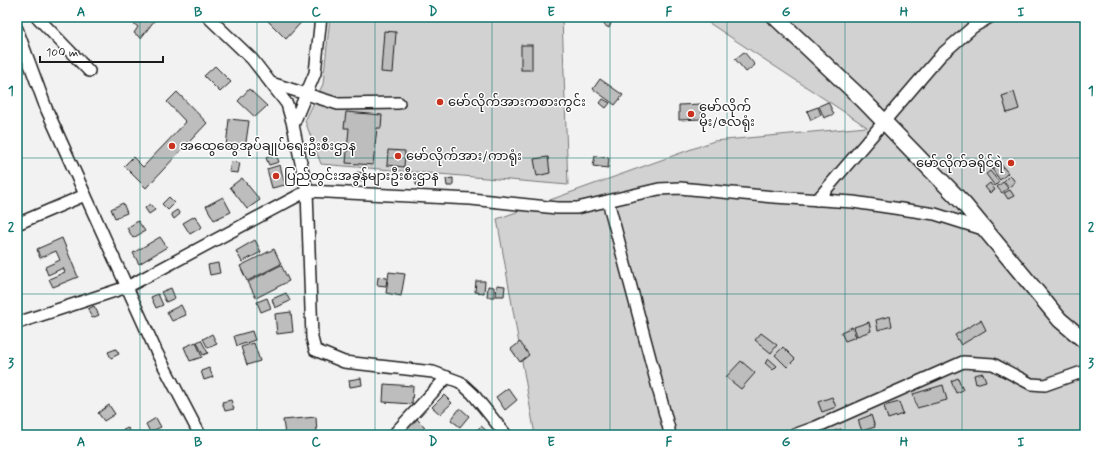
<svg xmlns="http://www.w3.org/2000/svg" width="1102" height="452" font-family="Mynerve,'Noto Sans Myanmar',sans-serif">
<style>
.green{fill:#d2d2d2;stroke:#777}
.building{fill:#bdbdbd;stroke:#1c1c1c}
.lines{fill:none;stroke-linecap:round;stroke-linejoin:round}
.minor-casing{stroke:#1c1c1c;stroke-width:14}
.major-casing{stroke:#1c1c1c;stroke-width:18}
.minor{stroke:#fff;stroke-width:11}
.major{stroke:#fff;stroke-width:15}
.grid{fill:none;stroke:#0f766e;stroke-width:1;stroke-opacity:0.55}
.poi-dot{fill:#c8321e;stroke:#fff;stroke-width:1.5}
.labels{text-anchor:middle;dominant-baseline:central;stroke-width:3;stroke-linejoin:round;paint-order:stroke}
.poi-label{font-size:13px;fill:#1c1c1c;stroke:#fff;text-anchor:start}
.neatline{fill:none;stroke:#0f766e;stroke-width:1.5}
.grid-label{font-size:13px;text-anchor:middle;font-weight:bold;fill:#0f766e}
</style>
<rect width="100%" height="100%" fill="#f2f2f2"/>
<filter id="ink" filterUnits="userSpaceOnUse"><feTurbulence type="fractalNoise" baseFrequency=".025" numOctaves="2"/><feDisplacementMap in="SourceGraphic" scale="8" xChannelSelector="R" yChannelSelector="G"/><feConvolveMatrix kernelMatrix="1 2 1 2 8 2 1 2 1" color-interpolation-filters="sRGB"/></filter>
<g filter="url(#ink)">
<!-- green -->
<g class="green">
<path d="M330 17H562L568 185 321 164 305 121 323 84Z"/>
<path d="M700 17H1085V435H535L497 219 714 141 867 127Z"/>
</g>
<!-- building -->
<g class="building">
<path d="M127 17H149L154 21 141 38 134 33 138 27 127 18Z"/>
<path d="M264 17H304L305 18 286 39Z"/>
<path d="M607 19 612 21 609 28 604 25Z"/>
<path d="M384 31 396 32 393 73 381 72Z"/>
<rect x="521" y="45" width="11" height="25"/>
<path d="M744 52 755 65 746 72 735 59Z"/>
<path d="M215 66 231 82 220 92 204 76Z"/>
<path d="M600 79 623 95 615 105 593 89Z"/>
<path d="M249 89 267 106 255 117 238 101Z"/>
<path d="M177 92 207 123 146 188 124 166 133 157 143 167 186 122 167 102Z"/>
<path d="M1014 92 1019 109 1007 113 1002 96Z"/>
<path d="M603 99 610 103 606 108 600 103Z"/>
<path d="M828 102 834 114 824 118 819 106Z"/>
<path d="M701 104 702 119 679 120V105Z"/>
<path d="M818 107 821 115 811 120 807 111Z"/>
<path d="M346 112 382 115 381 128H377L373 165 346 163 349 128H344Z"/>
<path d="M229 119 249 121 245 149 226 147Z"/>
<path d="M388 150 405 151 404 167 387 165Z"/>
<path d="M276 154 279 162 269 165 266 158Z"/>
<path d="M595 156 609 158 608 168 593 166Z"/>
<path d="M548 157 550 173 537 176 534 159Z"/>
<path d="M231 162 240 163 238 173 229 172Z"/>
<path d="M1000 163 1008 173 1000 180 992 169Z"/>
<path d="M280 165 285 185 272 188 267 169Z"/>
<path d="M990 171 999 182 995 186 986 174Z"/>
<path d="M357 172 363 173 362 181 356 179Z"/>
<path d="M1010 175 1015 182 1009 187 1004 181Z"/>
<path d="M416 177H423V184L416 185Z"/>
<path d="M242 178 260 200 247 209 230 187Z"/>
<path d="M453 178V186H447L446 179Z"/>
<path d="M1003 182 1008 188 1002 193 997 187Z"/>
<path d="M990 183 995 190 990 193 985 187Z"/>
<path d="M1010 190 1014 196 1008 199 1004 193Z"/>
<path d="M169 197 175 203 168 210 162 204Z"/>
<path d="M223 197 231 212 214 220 206 206Z"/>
<path d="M123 203 127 213 115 218 111 209Z"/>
<path d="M150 204 155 210 149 214 145 208Z"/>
<path d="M177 210 180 214 174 219 171 214Z"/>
<path d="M195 216 202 227 190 234 183 223Z"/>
<path d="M138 221 145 231 133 238 127 228Z"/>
<path d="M160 237 167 247 139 264 133 253Z"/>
<path d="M62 238 78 277 53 287 49 279 65 272 63 268 48 275 45 267 60 260 56 251 40 258 37 249Z"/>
<path d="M255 240 261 252 242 262 236 251Z"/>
<path d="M274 249 281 264 247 281 240 266Z"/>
<path d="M218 263 220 273 210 275 208 265Z"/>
<path d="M281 265 289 281 256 298 248 282Z"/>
<path d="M389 272 405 274 401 296 386 293Z"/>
<path d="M378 277 387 278 386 286 377 285Z"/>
<path d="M476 281H485L484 293 475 292Z"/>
<path d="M497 285 505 286 504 296H496Z"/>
<path d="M488 286 494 287V297H487Z"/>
<path d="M171 288 175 298 166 302 161 292Z"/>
<path d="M286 293 290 301 275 308 272 299Z"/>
<path d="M158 294 163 305 156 308 151 297Z"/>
<path d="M267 298 271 308 261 312 257 302Z"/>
<path d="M181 305 186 315 172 321 167 312Z"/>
<path d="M94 306 99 315 92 318 88 309Z"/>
<path d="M291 312 293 332 277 334 275 314Z"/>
<path d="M890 316 892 326 878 330 876 320Z"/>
<path d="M981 320 986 330 961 345 955 335Z"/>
<path d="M869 322 871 331 857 336 854 327Z"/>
<path d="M852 327 856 337 845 341 841 332Z"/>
<path d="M252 331 255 340 237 346 234 336Z"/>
<path d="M761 333 777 345 771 353 755 340Z"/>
<path d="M212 334 217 344 208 348 203 339Z"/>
<path d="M201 340 208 353 203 355 197 342Z"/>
<path d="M196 342 202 357 190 361 184 347Z"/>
<path d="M520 342 529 355 520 362 511 349Z"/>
<path d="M254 343 260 361 247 365 241 347Z"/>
<path d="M783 347 795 359 787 367 775 355Z"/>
<path d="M116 349 119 354 111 358 108 352Z"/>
<path d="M769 359 777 366 773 370 765 363Z"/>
<path d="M741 361 755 373 741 389 726 377Z"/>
<path d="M209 368 213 377 204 380 201 371Z"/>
<path d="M983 373 986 381 976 384 974 375Z"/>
<path d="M361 378 362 385 350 387 349 380Z"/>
<path d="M958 378 963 390 956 393 951 381Z"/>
<path d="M384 384 413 386 412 404 383 402Z"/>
<path d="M943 385 947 400 917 408 913 394Z"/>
<path d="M508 388 517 400 505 410 496 397Z"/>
<path d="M444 395 452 403 440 414 432 407Z"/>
<path d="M832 397 836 407 822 412 818 402Z"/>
<path d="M231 400 234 409 225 411 222 402Z"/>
<path d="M899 402 903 414 888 419 884 406Z"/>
<path d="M109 405 115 414 104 421 98 413Z"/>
<path d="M460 408 469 416 460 427 451 420Z"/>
<path d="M871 415 875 427 862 431 858 420Z"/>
<path d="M316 417 317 434 285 435 283 420Z"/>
<path d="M156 418 161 427 150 432 146 424Z"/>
<path d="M416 418 425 427 417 435H410L405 429Z"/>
<path d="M481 426 489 433 487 435H481L476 431Z"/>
<path d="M128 428 131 435H115L114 434Z"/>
<path d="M841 429 843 435H829L828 433Z"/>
</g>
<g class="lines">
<defs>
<g id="minor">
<path d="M37 17 89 71"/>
<path d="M208 17 252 59 287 104 293 125 307 191 312 338 315 350 344 362 433 372 460 382 473 394 506 435"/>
<path d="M17 29 46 108 83 190 156 351 200 435"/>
<path d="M271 83 338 104 399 103"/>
<path d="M293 125 315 73 321 17"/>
<path d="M817 200 941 55 973 27 990 17"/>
<path d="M608 201 669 429V435"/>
<path d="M17 224 85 195"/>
<path d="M17 323 127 287 307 191 471 199 557 208H577L659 189 680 188 774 197 853 202 935 214 986 230"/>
<path d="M400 435 396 432 447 377"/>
<path d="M794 435 816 427 963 362 993 364 1031 384 1045 385 1079 373 1085 372"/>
</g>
<path id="major" d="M775 17 863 100 964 204 1060 320 1085 341"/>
</defs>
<!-- minor casing -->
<use href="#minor" class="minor-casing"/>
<!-- major casing -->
<use href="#major" class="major-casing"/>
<!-- minor -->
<use href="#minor" class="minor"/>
<!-- major -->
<use href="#major" class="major"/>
</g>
</g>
<!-- grid -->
<path class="grid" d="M140 17V435M257 17V435M375 17V435M492 17V435M610 17V435M727 17V435M845 17V435M962 17V435M17 158H1085M17 294H1085"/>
<!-- markers -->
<g class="poi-dot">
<circle cx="440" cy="102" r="4"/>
<circle cx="691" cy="114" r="4"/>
<circle cx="172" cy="146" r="4"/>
<circle cx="398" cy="156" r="4"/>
<circle cx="1011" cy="163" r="4"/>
<circle cx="276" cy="176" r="4"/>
</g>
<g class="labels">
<!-- poi labels -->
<g class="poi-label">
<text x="448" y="102">မော်လိုက်အားကစားကွင်း</text>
<text x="699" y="107">မော်လိုက်<tspan x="699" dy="15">မိုး/ဇလရုံး</tspan></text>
<text x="180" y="146">အထွေထွေအုပ်ချုပ်ရေးဦးစီးဌာန</text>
<text x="406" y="156">မော်လိုက်အား/ကာရုံး</text>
<text x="1003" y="163" text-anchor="end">မော်လိုက်ခရိုင်ရဲ</text>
<text x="284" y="176">ပြည်တွင်းအခွန်များဦးစီးဌာန</text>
</g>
</g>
<!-- margin -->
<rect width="1102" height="452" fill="none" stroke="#fff" stroke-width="44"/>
<!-- scale -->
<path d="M40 56v6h123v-6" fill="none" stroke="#1c1c1c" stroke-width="2"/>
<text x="46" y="56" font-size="12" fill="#1c1c1c" stroke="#ffffff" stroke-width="3" paint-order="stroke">100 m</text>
<rect x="22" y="22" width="1058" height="408" class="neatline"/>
<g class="grid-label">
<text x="81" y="16">A</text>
<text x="198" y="16">B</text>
<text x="316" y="16">C</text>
<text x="433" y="16">D</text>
<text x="551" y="16">E</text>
<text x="669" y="16">F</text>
<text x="786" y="16">G</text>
<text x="904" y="16">H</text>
<text x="1021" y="16">I</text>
<text x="11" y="95">1</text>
<text x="1091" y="95">1</text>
<text x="11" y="231">2</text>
<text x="1091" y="231">2</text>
<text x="11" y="367">3</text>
<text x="1091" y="367">3</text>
<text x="81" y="446">A</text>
<text x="198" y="446">B</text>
<text x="316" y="446">C</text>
<text x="433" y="446">D</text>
<text x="551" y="446">E</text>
<text x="669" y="446">F</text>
<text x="786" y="446">G</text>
<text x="904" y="446">H</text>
<text x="1021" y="446">I</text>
</g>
</svg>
